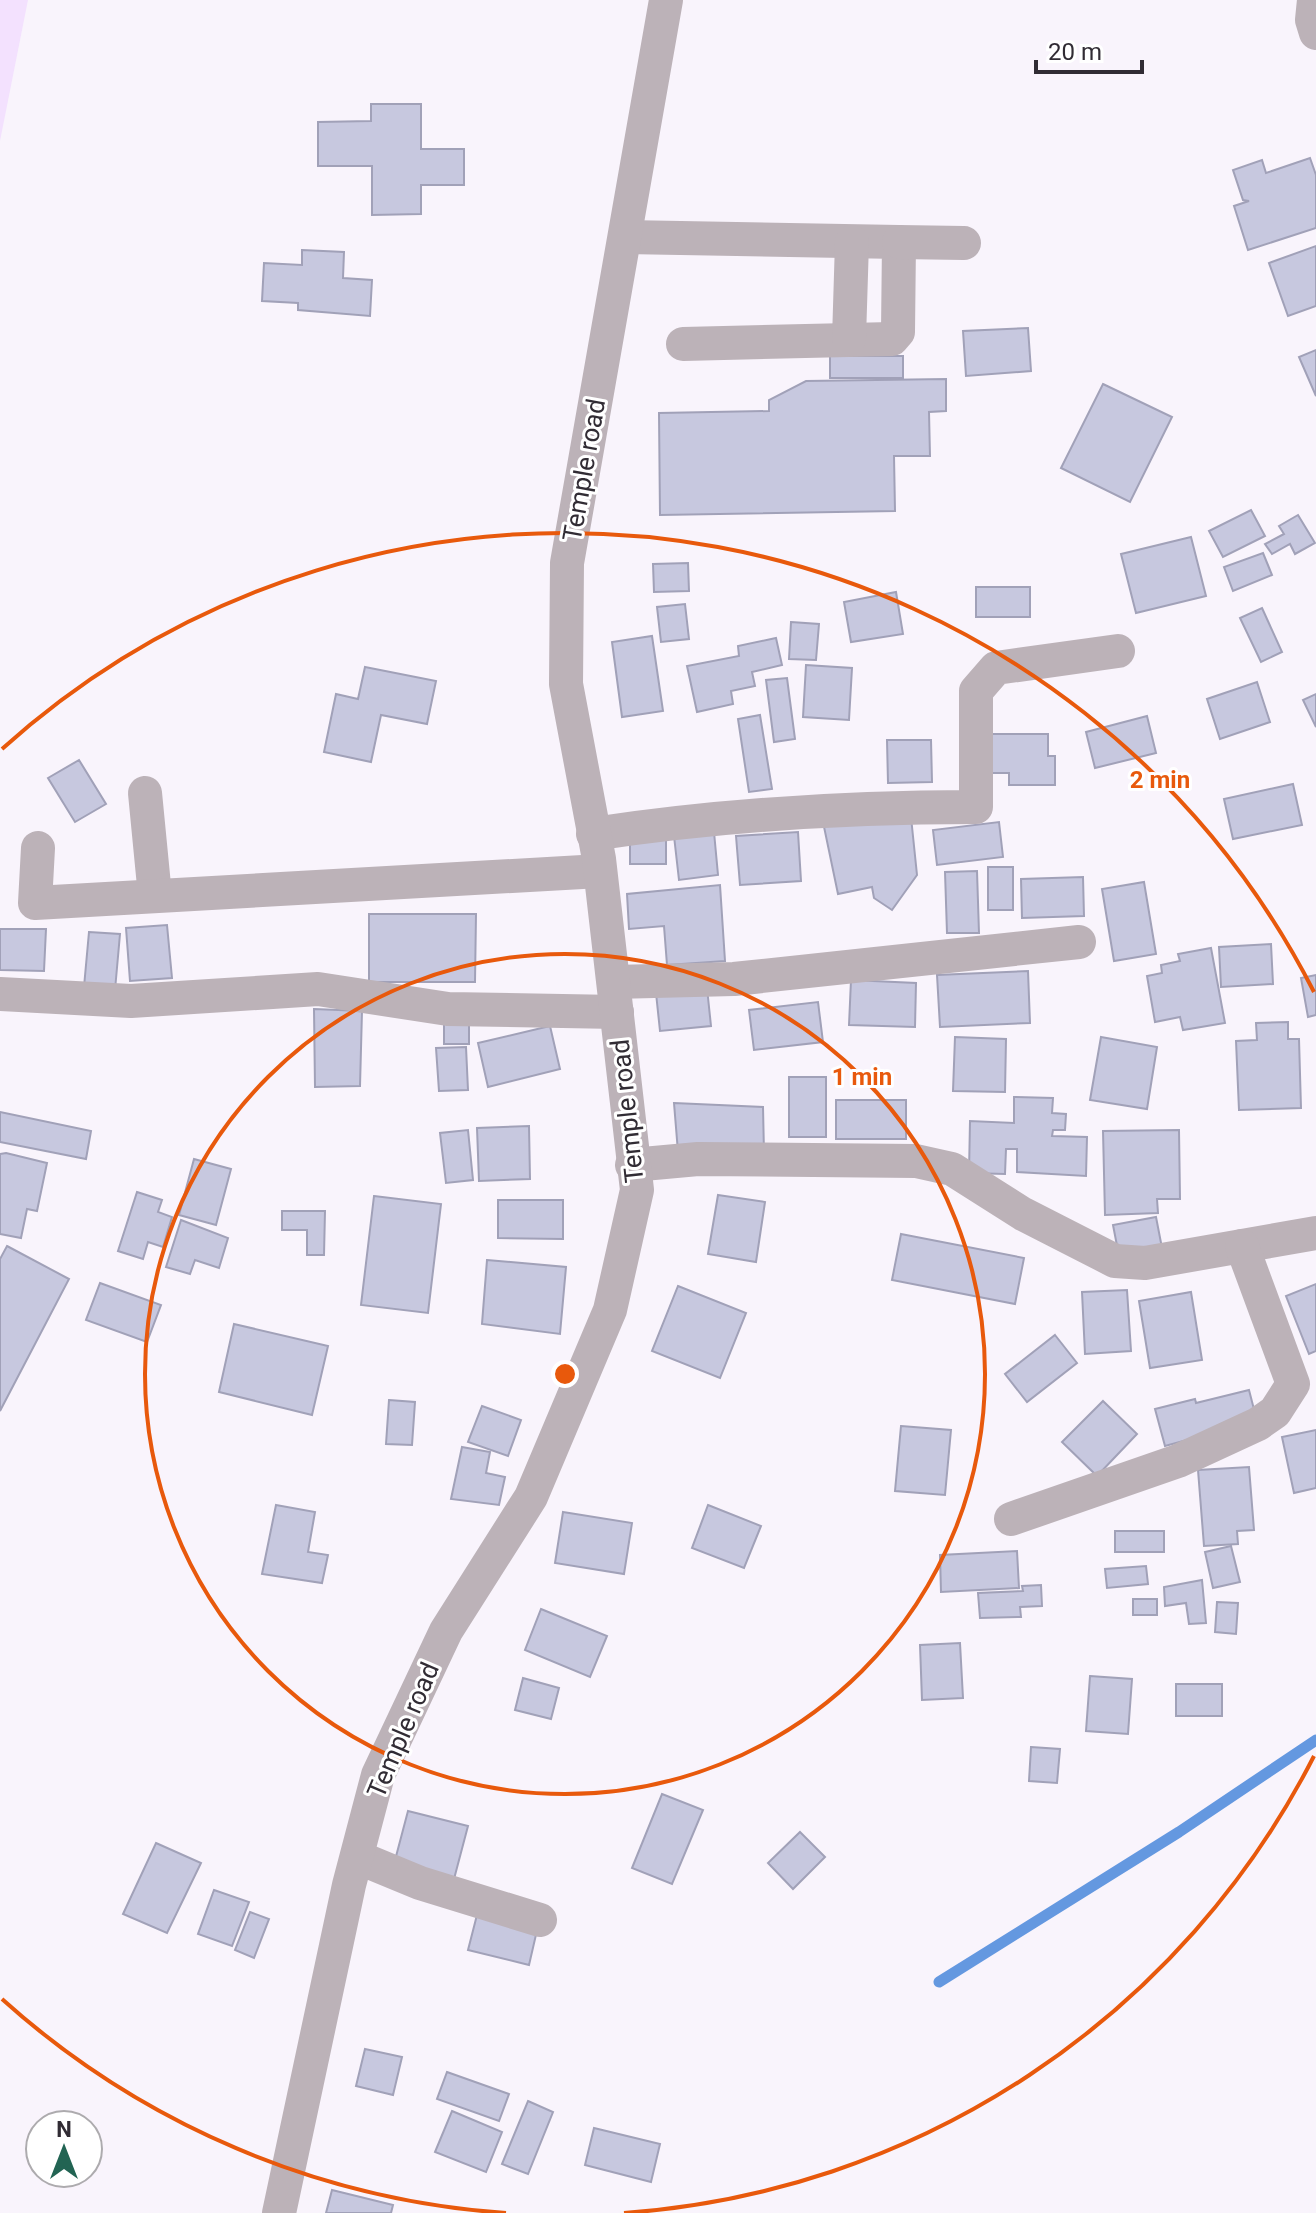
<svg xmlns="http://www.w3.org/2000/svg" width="1316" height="2213" font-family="Roboto,sans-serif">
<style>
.built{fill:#f3e1fe}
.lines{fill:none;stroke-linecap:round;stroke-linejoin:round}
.stream{stroke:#6498e0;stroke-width:11}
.building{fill:#c7c8df;stroke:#a1a1b8;stroke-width:2}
.minor{stroke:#bcb2b8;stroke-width:34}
.ring{fill:none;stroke:#e8590c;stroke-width:4}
.labels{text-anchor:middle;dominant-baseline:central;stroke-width:6;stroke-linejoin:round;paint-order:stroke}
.street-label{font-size:26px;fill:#312c34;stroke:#fff}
.centre{fill:#e8590c;stroke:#fff;stroke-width:4}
.ring-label{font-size:24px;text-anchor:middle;font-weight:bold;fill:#e8590c;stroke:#fff;stroke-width:6;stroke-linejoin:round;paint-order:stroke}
</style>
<rect width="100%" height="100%" fill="#f9f4fc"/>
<!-- built -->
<path class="built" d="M0 0H28L0 141Z"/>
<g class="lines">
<!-- stream -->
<path class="stream" d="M939 1982 1179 1832 1316 1740"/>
</g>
<!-- building -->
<g class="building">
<path d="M371 104H421V149H464V185H421V214L372 215V166H318V122L371 121Z"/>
<path d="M1310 158 1316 175V228L1248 250 1234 206 1249 201 1243 200 1233 170 1262 160 1266 173Z"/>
<path d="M1316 246V306L1288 316 1269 263Z"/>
<path d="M302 250 344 252 343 278 372 280 370 316 298 310V303L262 301 264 263 302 265Z"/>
<path d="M1028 328 1031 371 966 376 963 331Z"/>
<path d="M1316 350V396L1299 357Z"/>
<rect x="830" y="356" width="73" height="22"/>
<path d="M946 379V411L929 412 930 456H894L895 511 660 515 659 413 769 411V400L806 381Z"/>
<path d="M1103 384 1172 417 1130 502 1061 468Z"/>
<path d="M1251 510 1265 536 1223 557 1209 531Z"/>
<path d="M1298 515 1315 543 1295 554 1290 544 1272 554 1265 544 1284 534 1279 526Z"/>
<path d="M1191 537 1206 596 1136 613 1121 554Z"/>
<path d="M1263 553 1272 575 1233 591 1224 567Z"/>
<path d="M688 563 689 591 654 592 653 564Z"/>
<rect x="976" y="587" width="54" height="30"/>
<path d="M896 592 903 634 851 642 844 602Z"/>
<path d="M685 604 689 639 661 642 657 607Z"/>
<path d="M1262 608 1282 652 1261 662 1240 618Z"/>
<path d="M791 622 819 624 816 660 789 659Z"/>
<path d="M652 636 663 711 622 717 612 642Z"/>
<path d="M776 638 782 665 752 672 755 686 731 691 733 704 697 712 687 666 739 656 738 646Z"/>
<path d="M806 665 852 668 849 720 803 717Z"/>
<path d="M365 667 436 681 427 724 381 715 371 762 324 752 336 694 358 699Z"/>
<path d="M787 678 795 739 774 742 766 680Z"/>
<path d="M1257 682 1270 722 1220 739 1207 699Z"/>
<path d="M1316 694V727L1303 700Z"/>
<path d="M760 715 772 789 749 792 738 719Z"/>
<path d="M1147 716 1156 753 1095 768 1086 732Z"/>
<path d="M979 734H1048V756H1055V785H1009V773H979Z"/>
<path d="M887 740H931L932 782 888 783Z"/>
<path d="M79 760 106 804 75 822 48 778Z"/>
<path d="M1293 784 1302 825 1233 839 1224 799Z"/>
<path d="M911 817 917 875 892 910 874 898 872 887 838 894 823 822Z"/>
<path d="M999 822 1003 857 937 865 933 830Z"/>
<path d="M714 832 718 875 679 880 674 836Z"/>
<path d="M798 832 801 881 740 885 736 836Z"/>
<rect x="630" y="838" width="36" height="26"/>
<rect x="988" y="867" width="25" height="43"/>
<path d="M977 871 979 933H947L945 872Z"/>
<path d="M1083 877 1084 916 1022 918 1021 879Z"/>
<path d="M1144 882 1156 954 1114 961 1102 889Z"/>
<path d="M720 885 725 961 667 965 664 926 629 929 627 894Z"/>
<path d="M369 914H476L475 982H369Z"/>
<path d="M167 925 172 978 130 981 126 928Z"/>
<path d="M0 929H46L44 971 0 970Z"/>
<path d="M89 932 120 934 115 990 84 987Z"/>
<path d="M1271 944 1273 984 1221 987 1219 947Z"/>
<path d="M1211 948 1225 1023 1183 1030 1180 1017 1155 1022 1147 976 1162 973 1161 965 1180 961 1178 954Z"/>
<path d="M1028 971 1030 1023 940 1027 937 975Z"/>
<path d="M1316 975V1015L1308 1017 1301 978Z"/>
<path d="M851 980 916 983 915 1027 849 1025Z"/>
<path d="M707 988 711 1026 660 1031 656 993Z"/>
<path d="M818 1002 823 1042 754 1050 749 1010Z"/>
<path d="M314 1009 362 1011 360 1086 315 1087Z"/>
<rect x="444" y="1021" width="25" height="23"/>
<path d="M1288 1022V1039H1299L1301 1108 1239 1110 1236 1041 1257 1040 1256 1023Z"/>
<path d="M550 1026 560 1069 488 1087 478 1043Z"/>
<path d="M955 1037 1006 1039 1005 1092 953 1091Z"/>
<path d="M1101 1037 1157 1047 1147 1109 1090 1100Z"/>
<path d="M466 1047 468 1090 439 1091 436 1048Z"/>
<rect x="789" y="1077" width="37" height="60"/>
<path d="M1014 1097 1053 1098 1052 1113 1066 1114 1065 1130H1053L1052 1136 1087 1137 1086 1176 1017 1172V1149H1006L1005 1174 969 1173 970 1121 1014 1123Z"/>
<rect x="836" y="1100" width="70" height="39"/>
<path d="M674 1103 763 1107 764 1153 678 1152Z"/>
<path d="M0 1112 91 1131 86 1159 0 1142Z"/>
<path d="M529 1126 530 1179 479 1181 477 1128Z"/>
<path d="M468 1130 473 1180 446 1183 440 1133Z"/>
<path d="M1179 1130 1180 1199H1157L1158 1213 1105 1215 1103 1131Z"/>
<path d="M6 1153 47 1163 37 1211 27 1209 21 1238 0 1234V1154Z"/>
<path d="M194 1159 231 1169 216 1225 179 1215Z"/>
<path d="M137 1192 162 1200 158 1212 172 1217 163 1247 148 1242 143 1259 118 1251Z"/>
<path d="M718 1195 765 1202 756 1262 708 1254Z"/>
<path d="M374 1196 441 1204 428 1313 361 1305Z"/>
<path d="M498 1200H563V1239L498 1238Z"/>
<path d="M282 1211H325L324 1255H307V1230H282Z"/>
<path d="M1156 1217 1162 1248 1119 1256 1113 1225Z"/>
<path d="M181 1220 228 1238 219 1268 195 1260 190 1274 166 1267Z"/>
<path d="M901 1234 1024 1258 1015 1304 892 1280Z"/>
<path d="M7 1246 69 1279 0 1411V1259Z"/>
<path d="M487 1260 566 1267 560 1334 482 1324Z"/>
<path d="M100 1283 161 1305 147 1342 86 1320Z"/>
<path d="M1316 1284V1351L1309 1354 1286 1296Z"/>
<path d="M678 1286 746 1313 720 1378 652 1351Z"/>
<path d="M1127 1290 1131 1351 1085 1354 1082 1292Z"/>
<path d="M1191 1292 1202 1360 1150 1368 1139 1301Z"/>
<path d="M234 1324 328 1346 312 1415 219 1392Z"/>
<path d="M1055 1335 1077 1363 1027 1402 1005 1374Z"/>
<path d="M1249 1390 1257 1421 1165 1446 1155 1409 1195 1399 1196 1403Z"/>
<path d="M389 1400 415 1402 412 1445 386 1444Z"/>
<path d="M1103 1401 1137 1434 1097 1476 1062 1442Z"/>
<path d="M482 1406 521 1420 508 1456 468 1442Z"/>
<path d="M901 1426 951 1430 945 1495 895 1491Z"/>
<path d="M1316 1430V1488L1294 1493 1282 1437Z"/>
<path d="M462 1447 490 1452 486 1473 505 1477 499 1505 451 1499Z"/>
<path d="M1249 1467 1254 1530 1237 1531 1238 1544 1204 1546 1198 1470Z"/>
<path d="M276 1505 315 1512 308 1552 328 1555 322 1583 262 1574Z"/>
<path d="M708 1505 761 1526 744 1568 692 1548Z"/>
<path d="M563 1512 632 1523 624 1574 555 1563Z"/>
<rect x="1115" y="1531" width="49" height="21"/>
<path d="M1231 1546 1240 1582 1213 1588 1205 1552Z"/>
<path d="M1017 1551 1019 1588 941 1592 940 1555Z"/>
<path d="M1146 1566 1148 1584 1107 1588 1105 1569Z"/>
<path d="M1202 1580 1206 1623 1189 1624 1186 1603 1165 1606 1164 1587Z"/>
<path d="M1041 1585 1042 1606 1020 1607 1021 1617 980 1618 978 1593 1023 1591 1022 1586Z"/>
<rect x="1133" y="1599" width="24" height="16"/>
<path d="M1217 1602 1238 1603 1236 1634 1215 1632Z"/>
<path d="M541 1609 607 1636 590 1677 525 1650Z"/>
<path d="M960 1643 963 1698 922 1700 920 1645Z"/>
<path d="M1090 1676 1132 1679 1128 1734 1086 1731Z"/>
<path d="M523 1678 559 1688 551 1719 515 1710Z"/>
<rect x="1176" y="1684" width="46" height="32"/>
<path d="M1031 1747 1060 1749 1057 1783 1029 1781Z"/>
<path d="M662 1794 703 1810 672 1884 632 1868Z"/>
<path d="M408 1811 468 1826 454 1879 394 1864Z"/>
<path d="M800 1832 825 1857 793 1889 768 1863Z"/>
<path d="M156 1843 201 1863 167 1933 123 1914Z"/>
<path d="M214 1890 249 1902 232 1946 198 1934Z"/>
<path d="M478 1911 538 1926 529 1965 468 1950Z"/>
<path d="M250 1912 269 1919 254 1958 235 1950Z"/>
<path d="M365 2049 402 2057 393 2095 356 2086Z"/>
<path d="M447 2072 509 2094 499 2121 437 2099Z"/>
<path d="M528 2101 553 2112 528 2174 502 2164Z"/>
<path d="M452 2111 502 2132 486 2172 435 2152Z"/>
<path d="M594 2128 660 2144 651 2182 585 2165Z"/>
<path d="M332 2190 393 2205 391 2213H326Z"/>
</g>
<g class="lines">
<!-- minor -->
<g class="minor">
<path d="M1314 0 1312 20 1316 33"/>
<path d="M625 237 899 242 898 332 892 339 683 344"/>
<path d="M899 242 964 243"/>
<path d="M849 339 852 242"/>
<path d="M145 793 155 896"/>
<path d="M593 834C719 815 848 807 976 807V691L996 668 1118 651"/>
<path d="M38 848 35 903 600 871"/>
<path d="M614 982 734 979 1079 942"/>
<path d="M0 994 131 1001 318 989 448 1009 617 1012"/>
<path d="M632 1165 698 1159 916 1161 952 1169 1023 1214 1115 1261 1145 1263 1316 1233"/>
<path d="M1011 1519 1178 1461 1258 1424 1275 1412 1293 1384 1242 1246"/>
<path d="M357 1857 420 1883 540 1920"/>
<path d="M279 2213 349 1885 378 1775 446 1631 531 1497 610 1310 637 1190 599 859 566 684 567 563 666 0"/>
</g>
</g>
<!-- distance rings -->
<g class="ring">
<circle cx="565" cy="1374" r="420"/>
<path d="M1314 1756A841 841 0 0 1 624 2213M506 2213A841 841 0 0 1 2 1999M2 749A841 841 0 0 1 1314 992"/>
</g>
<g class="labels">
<!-- street labels -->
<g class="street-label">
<text transform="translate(584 470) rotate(-80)">Temple road</text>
<text transform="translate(627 1111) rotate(-96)">Temple road</text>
<text transform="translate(403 1730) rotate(-67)">Temple road</text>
</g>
</g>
<circle cx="565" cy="1374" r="12" class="centre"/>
<g class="ring-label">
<text x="1160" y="788">2 min</text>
<text x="862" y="1085">1 min</text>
</g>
<!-- north arrow -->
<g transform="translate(64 2149)"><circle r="38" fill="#ffffff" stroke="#adabae" stroke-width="2"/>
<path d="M0-6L14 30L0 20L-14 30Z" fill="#226453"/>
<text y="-12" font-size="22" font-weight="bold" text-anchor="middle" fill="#312c34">N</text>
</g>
<!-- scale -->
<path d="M1036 60v12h106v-12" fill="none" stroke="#312c34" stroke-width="4"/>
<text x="1048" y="60" font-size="24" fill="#312c34" stroke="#ffffff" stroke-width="6" paint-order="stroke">20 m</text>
</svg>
